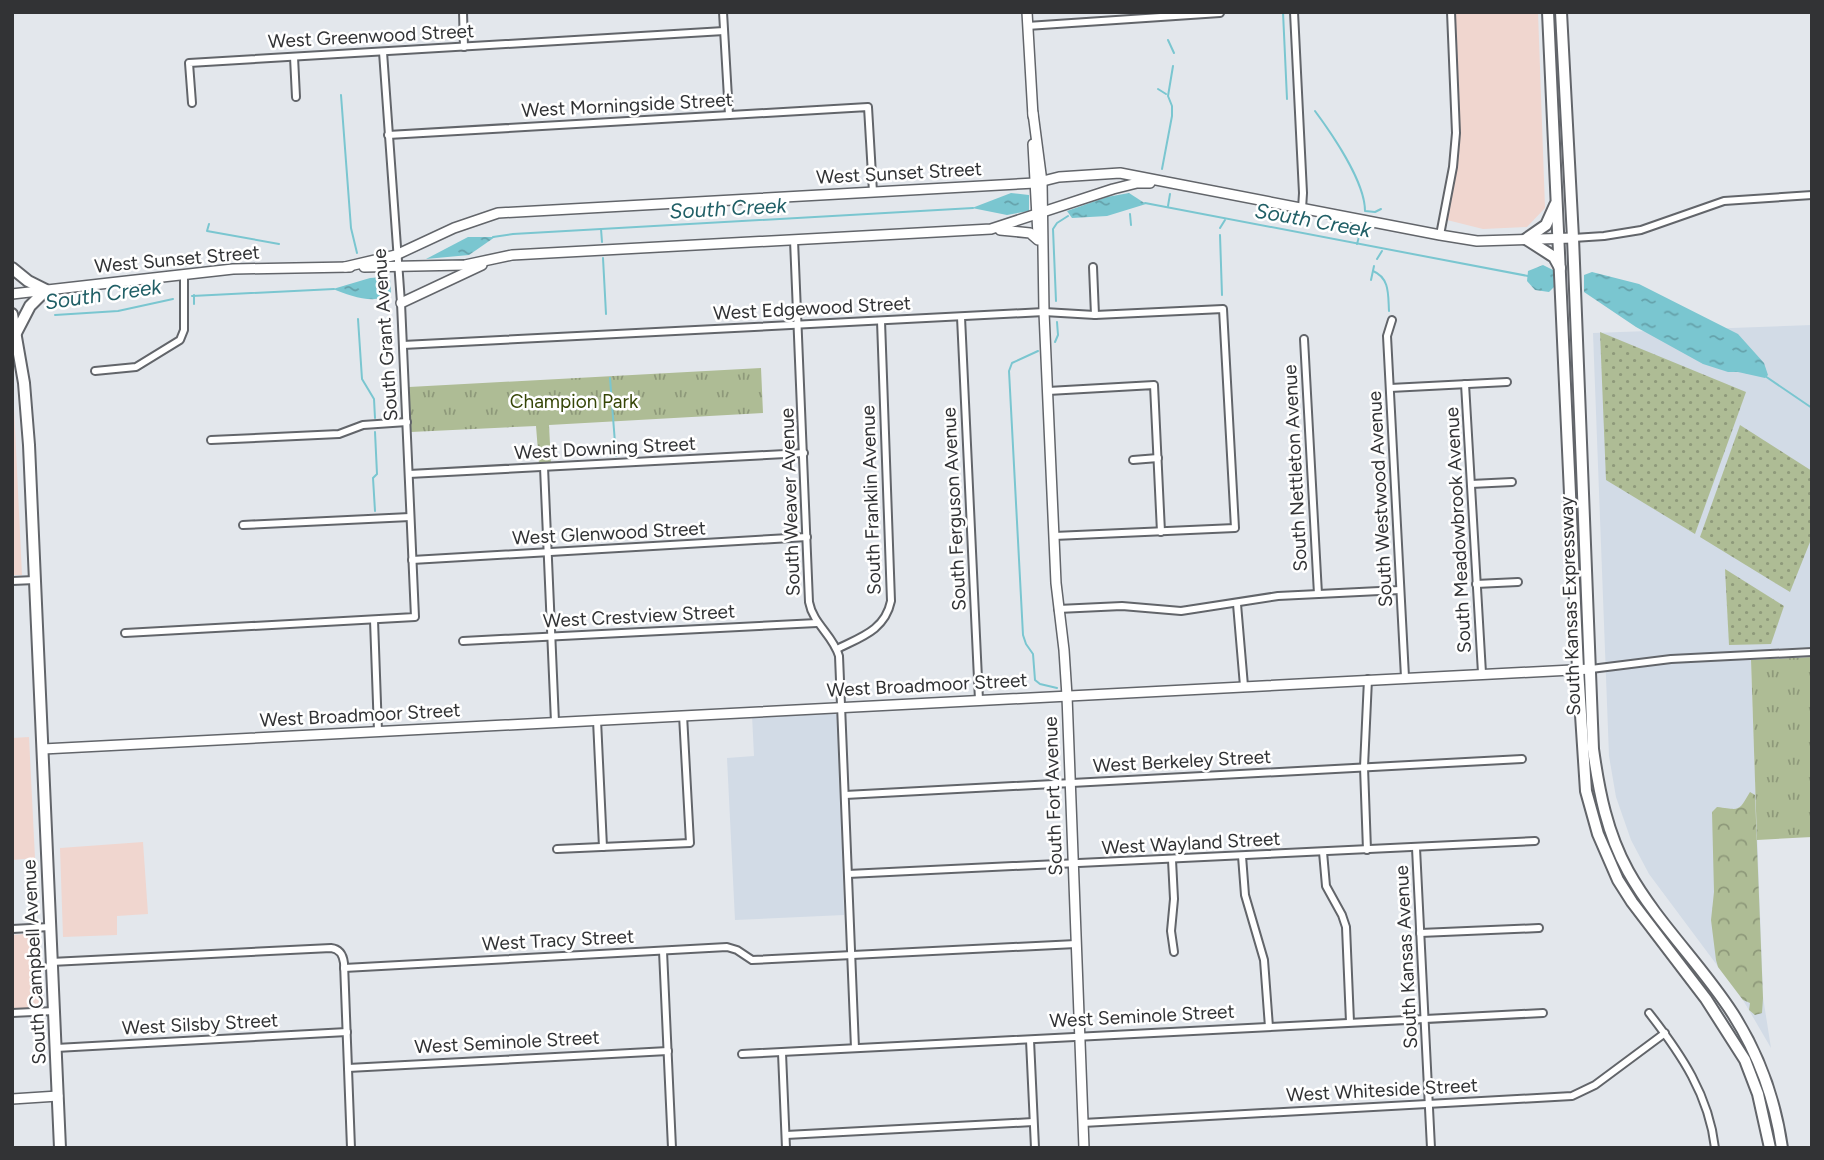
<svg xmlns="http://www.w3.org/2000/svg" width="1824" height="1160" font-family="Figtree,sans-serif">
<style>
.commercial{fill:#f0d6cf}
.built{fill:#d2dbe6}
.grass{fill:url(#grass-dots)}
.forest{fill:url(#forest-crowns)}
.park{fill:url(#park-tufts)}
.water{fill:url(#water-ripples)}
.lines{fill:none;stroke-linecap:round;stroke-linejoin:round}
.stream{stroke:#7ac6d0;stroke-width:2}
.street-casing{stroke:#62656a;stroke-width:10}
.secondary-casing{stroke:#62656a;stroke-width:12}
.primary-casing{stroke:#62656a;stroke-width:14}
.street{stroke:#fff;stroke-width:6}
.secondary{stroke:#fff;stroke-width:9}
.primary{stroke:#fff;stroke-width:10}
.labels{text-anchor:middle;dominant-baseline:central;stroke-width:5;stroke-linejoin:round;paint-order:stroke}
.street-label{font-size:19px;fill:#323335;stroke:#fff}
.park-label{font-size:19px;fill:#364607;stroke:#fff}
.water-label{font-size:21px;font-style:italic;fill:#205f66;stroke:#fff}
</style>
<defs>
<pattern id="grass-dots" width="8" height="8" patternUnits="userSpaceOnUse" patternTransform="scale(1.75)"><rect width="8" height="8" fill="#aebc95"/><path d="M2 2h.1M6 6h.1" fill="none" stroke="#8e997a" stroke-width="1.8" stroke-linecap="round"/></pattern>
<pattern id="forest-crowns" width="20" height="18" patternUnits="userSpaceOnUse" patternTransform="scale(1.75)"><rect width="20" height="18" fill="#aebc95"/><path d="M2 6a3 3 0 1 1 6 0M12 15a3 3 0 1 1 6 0" fill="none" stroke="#8e997a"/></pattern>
<pattern id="park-tufts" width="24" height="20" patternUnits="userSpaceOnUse" patternTransform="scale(1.75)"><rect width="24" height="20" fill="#aebc95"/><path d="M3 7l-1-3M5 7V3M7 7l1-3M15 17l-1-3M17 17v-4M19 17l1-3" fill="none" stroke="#8e997a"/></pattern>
<pattern id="water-ripples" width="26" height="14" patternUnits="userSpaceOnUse" patternTransform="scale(1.75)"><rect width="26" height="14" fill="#7ac6d0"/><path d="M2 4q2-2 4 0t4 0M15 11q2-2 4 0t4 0" fill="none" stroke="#65a1aa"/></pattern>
</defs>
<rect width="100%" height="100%" fill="#e3e7ec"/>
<!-- commercial -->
<g class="commercial">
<path d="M1455 12H1538L1545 208 1527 227 1483 229 1447 220 1460 141Z"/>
<path d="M14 407 22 575H12V408Z"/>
<path d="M29 737 35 858 12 860V738Z"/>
<path d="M143 842 148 914 117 916V935L63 937 60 848Z"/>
<path d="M39 933 42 1007 12 1009V935Z"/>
</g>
<!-- built -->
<g class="built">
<path d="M1812 325V657L1751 661 1763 997 1771 1048 1743 1000 1649 874 1631 840 1616 797 1609 756 1593 333Z"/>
<path d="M833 711 838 716 844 915 735 920 727 758 754 756 752 715Z"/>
</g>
<!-- grass -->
<g class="grass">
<path d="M1600 332 1746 392 1695 534 1606 480Z"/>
<path d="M1740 425 1812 471V537L1790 592 1700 537Z"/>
<path d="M1725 569 1784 606 1771 644 1729 645Z"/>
</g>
<!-- forest -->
<path class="forest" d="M1750 792 1755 795 1763 998 1762 1013 1755 1015 1749 1010 1750 1003 1743 1000 1718 967 1716 960 1711 920 1714 892 1712 812 1717 807C1741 810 1738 812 1750 792Z"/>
<!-- park -->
<g class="park">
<path d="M761 368 763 413 549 425 551 464H539L536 426 411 432 409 387Z"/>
<path d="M1812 657V837L1757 840 1751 660Z"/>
</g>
<!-- water -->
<g class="water">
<path d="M1011 193 1029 195V211L1007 215 972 208Z"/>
<path d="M1129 193 1146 204 1107 216 1072 218 1067 211 1107 197Z"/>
<path d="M468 237H495L469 255 426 259Z"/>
<path d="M1543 265 1553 270 1554 287 1549 292 1535 290 1527 281 1528 271Z"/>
<path d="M1592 272 1639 284 1738 334 1764 363 1768 375 1765 378 1738 372H1728L1703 364 1636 327 1584 292V275Z"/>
<path d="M385 277 390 279 391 294C375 305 350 296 333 289L370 278Z"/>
</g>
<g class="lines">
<!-- stream -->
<g class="stream">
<path d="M1283 12 1287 99"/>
<path d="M1168 40 1174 53"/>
<path d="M1158 89 1166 94"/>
<path d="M341 95 351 228 357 253"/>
<path d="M1315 111C1332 134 1365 182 1365 211L1375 212 1381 209"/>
<path d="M1162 169 1172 116V106L1168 96 1173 66"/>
<path d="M1145 203 1528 276"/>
<path d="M1168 206 1170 194"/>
<path d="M1130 214 1131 225"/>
<path d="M209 224 207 231 279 244"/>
<path d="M1220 228 1225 220"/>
<path d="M601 229 602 242"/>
<path d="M1220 235 1222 295"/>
<path d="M493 237 513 234 973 208"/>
<path d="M1357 244 1360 233"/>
<path d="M603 258 606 314"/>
<path d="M1377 259 1382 251"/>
<path d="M1373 271C1390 278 1388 295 1389 311"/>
<path d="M1371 280 1374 266"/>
<path d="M192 296 334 289"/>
<path d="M1056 301 1053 229 1057 223 1068 216"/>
<path d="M194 304V295"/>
<path d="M55 315 118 311 173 299"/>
<path d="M358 319 362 379 374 399 375 418"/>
<path d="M1055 342 1058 335 1057 322"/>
<path d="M1038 351 1012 363 1009 371 1023 635 1026 644 1033 654 1035 680 1040 684 1057 688"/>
<path d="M1765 376 1812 408"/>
<path d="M610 378 616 456"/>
<path d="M375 511 373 478 377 474 375 432"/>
</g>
<defs>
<g id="street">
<path d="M463 12 464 47"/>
<path d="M723 12 729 115"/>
<path d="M1294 12 1303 193 1302 209"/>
<path d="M1027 26 1220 13"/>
<path d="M294 57 296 97"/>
<path d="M192 103 189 63 724 31"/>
<path d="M388 135 868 107 873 192"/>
<path d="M1440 235 1453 167 1456 133 1451 12"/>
<path d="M1573 238 1604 236 1641 230 1724 201 1812 195"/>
<path d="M794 240 809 602C813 624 833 635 839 656L855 1048"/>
<path d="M1093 267 1095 315"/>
<path d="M961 317 979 700"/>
<path d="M1392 320 1387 336 1405 677"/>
<path d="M1304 339 1318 594"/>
<path d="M403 345 1044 312 1095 315 1223 309 1235 528 1054 536"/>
<path d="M95 371 136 367 180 340 184 330V274"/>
<path d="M1465 384 1482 673"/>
<path d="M1390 388 1507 382"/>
<path d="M1048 391 1154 385 1161 532"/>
<path d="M211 440 339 434 363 425 407 422"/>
<path d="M1133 460 1158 458"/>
<path d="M544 467 555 722"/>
<path d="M409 474 804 453"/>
<path d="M1471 484 1512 482"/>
<path d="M243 525 410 517"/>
<path d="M412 560 807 537"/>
<path d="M12 581 35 580"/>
<path d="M1476 584 1518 582"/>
<path d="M1237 604 1244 686"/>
<path d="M1058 609 1122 606 1181 611 1278 596 1400 590"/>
<path d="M374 620 378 731"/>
<path d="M125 633 415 617 401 303 383 52"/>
<path d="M463 641 817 623"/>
<path d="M837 649C861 637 885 630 891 601L881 321"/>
<path d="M1591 669 1671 659 1812 652"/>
<path d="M597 720 603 847"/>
<path d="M845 795 1522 759"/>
<path d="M1416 848 1431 1148"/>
<path d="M557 849 690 843 683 715"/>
<path d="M1367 850 1364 767 1368 679"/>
<path d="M1323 852 1326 886 1342 915 1346 927 1350 1022"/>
<path d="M1242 856 1245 895 1264 960 1269 1027"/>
<path d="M1172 860 1174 899 1171 931 1174 952"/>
<path d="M848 874 1535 841"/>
<path d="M12 929 50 927"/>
<path d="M1420 933 1539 928"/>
<path d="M663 951 672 1148"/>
<path d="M51 962 331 948C340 949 343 955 344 963L351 1148"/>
<path d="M344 968 727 947 737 950 752 960 1076 944"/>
<path d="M12 1013 54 1011"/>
<path d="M1649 1013C1681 1054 1709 1095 1715 1148"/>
<path d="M1030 1040 1035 1148"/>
<path d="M56 1048 347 1032"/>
<path d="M782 1053 786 1148"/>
<path d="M742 1054 1543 1013"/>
<path d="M348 1068 668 1051"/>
<path d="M1083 1123 1572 1096 1595 1085 1665 1033"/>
<path d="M786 1135 1033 1122"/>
</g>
<g id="secondary">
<path d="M1027 12 1033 116"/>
<path d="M1033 113 1042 182 1044 312 1056 583 1064 650 1067 696 1084 1148"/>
<path d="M1033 144 1038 235"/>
<path d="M1000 230 1030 233 1038 240"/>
<path d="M345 267 396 255 454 228 498 213 1035 183 1059 177 1120 173 1440 235 1477 241 1573 238"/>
<path d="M364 267 465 265 512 255 991 229 1113 189 1137 183H1150"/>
<path d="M12 294 233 269 350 267"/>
<path d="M401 303 482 265"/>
<path d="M43 749 1591 669"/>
<path d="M12 1099 58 1096"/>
</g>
<g id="primary">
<path d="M1548 12 1578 669 1586 791 1598 834 1618 880 1632 902 1706 999 1745 1060 1758 1094 1770 1148"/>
<path d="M1561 12 1573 238 1593 749C1599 792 1607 833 1628 871 1657 923 1701 964 1733 1014 1759 1055 1775 1099 1782 1148"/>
<path d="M1555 205 1546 225 1526 239 1554 257 1560 268"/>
<path d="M12 268 28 281 46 290 30 306 16 333"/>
<path d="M12 314 24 383 29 445 60 1148"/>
</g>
</defs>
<!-- street casing -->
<use href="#street" class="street-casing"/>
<!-- secondary casing -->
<use href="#secondary" class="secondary-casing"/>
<!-- primary casing -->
<use href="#primary" class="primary-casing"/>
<!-- street -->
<use href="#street" class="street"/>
<!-- secondary -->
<use href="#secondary" class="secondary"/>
<!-- primary -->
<use href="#primary" class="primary"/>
</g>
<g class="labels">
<!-- street labels -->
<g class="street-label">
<text transform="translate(371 36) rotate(-3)">West Greenwood Street</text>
<text transform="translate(627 105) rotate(-3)">West Morningside Street</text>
<text transform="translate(899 173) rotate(-3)">West Sunset Street</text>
<text transform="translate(177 259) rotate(-5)">West Sunset Street</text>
<text transform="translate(812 308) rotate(-3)">West Edgewood Street</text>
<text transform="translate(385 335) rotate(-94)">South Grant Avenue</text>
<text transform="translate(605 448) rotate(-3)">West Downing Street</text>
<text transform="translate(1295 468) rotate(-93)">South Nettleton Avenue</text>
<text transform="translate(1380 499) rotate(-93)">South Westwood Avenue</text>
<text transform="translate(871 500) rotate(-92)">South Franklin Avenue</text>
<text transform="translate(790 502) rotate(-92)">South Weaver Avenue</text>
<text transform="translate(954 509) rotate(-93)">South Ferguson Avenue</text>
<text transform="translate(1458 530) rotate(-93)">South Meadowbrook Avenue</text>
<text transform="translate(609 533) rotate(-3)">West Glenwood Street</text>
<text transform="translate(1570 606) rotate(-92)">South Kansas Expressway</text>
<text transform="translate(639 616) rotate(-3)">West Crestview Street</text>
<text transform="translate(927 685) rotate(-3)">West Broadmoor Street</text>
<text transform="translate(360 715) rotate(-3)">West Broadmoor Street</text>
<text transform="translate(1182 761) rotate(-3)">West Berkeley Street</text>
<text transform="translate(1053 796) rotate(-92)">South Fort Avenue</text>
<text transform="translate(1191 843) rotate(-3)">West Wayland Street</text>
<text transform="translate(558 940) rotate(-3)">West Tracy Street</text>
<text transform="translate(1406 957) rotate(-93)">South Kansas Avenue</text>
<text transform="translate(34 962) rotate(-93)">South Campbell Avenue</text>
<text transform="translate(1142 1016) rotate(-3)">West Seminole Street</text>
<text transform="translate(200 1024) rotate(-3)">West Silsby Street</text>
<text transform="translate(507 1042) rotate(-3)">West Seminole Street</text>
<text transform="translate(1382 1090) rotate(-3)">West Whiteside Street</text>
</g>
<!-- park labels -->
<g class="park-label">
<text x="574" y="401">Champion Park</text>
</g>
<!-- water labels -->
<g class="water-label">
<text transform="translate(728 208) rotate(-3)">South Creek</text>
<text transform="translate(1313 220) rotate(10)">South Creek</text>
<text transform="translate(103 294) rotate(-8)">South Creek</text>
</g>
</g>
<!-- border -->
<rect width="1824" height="1160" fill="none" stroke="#323335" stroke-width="28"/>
</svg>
